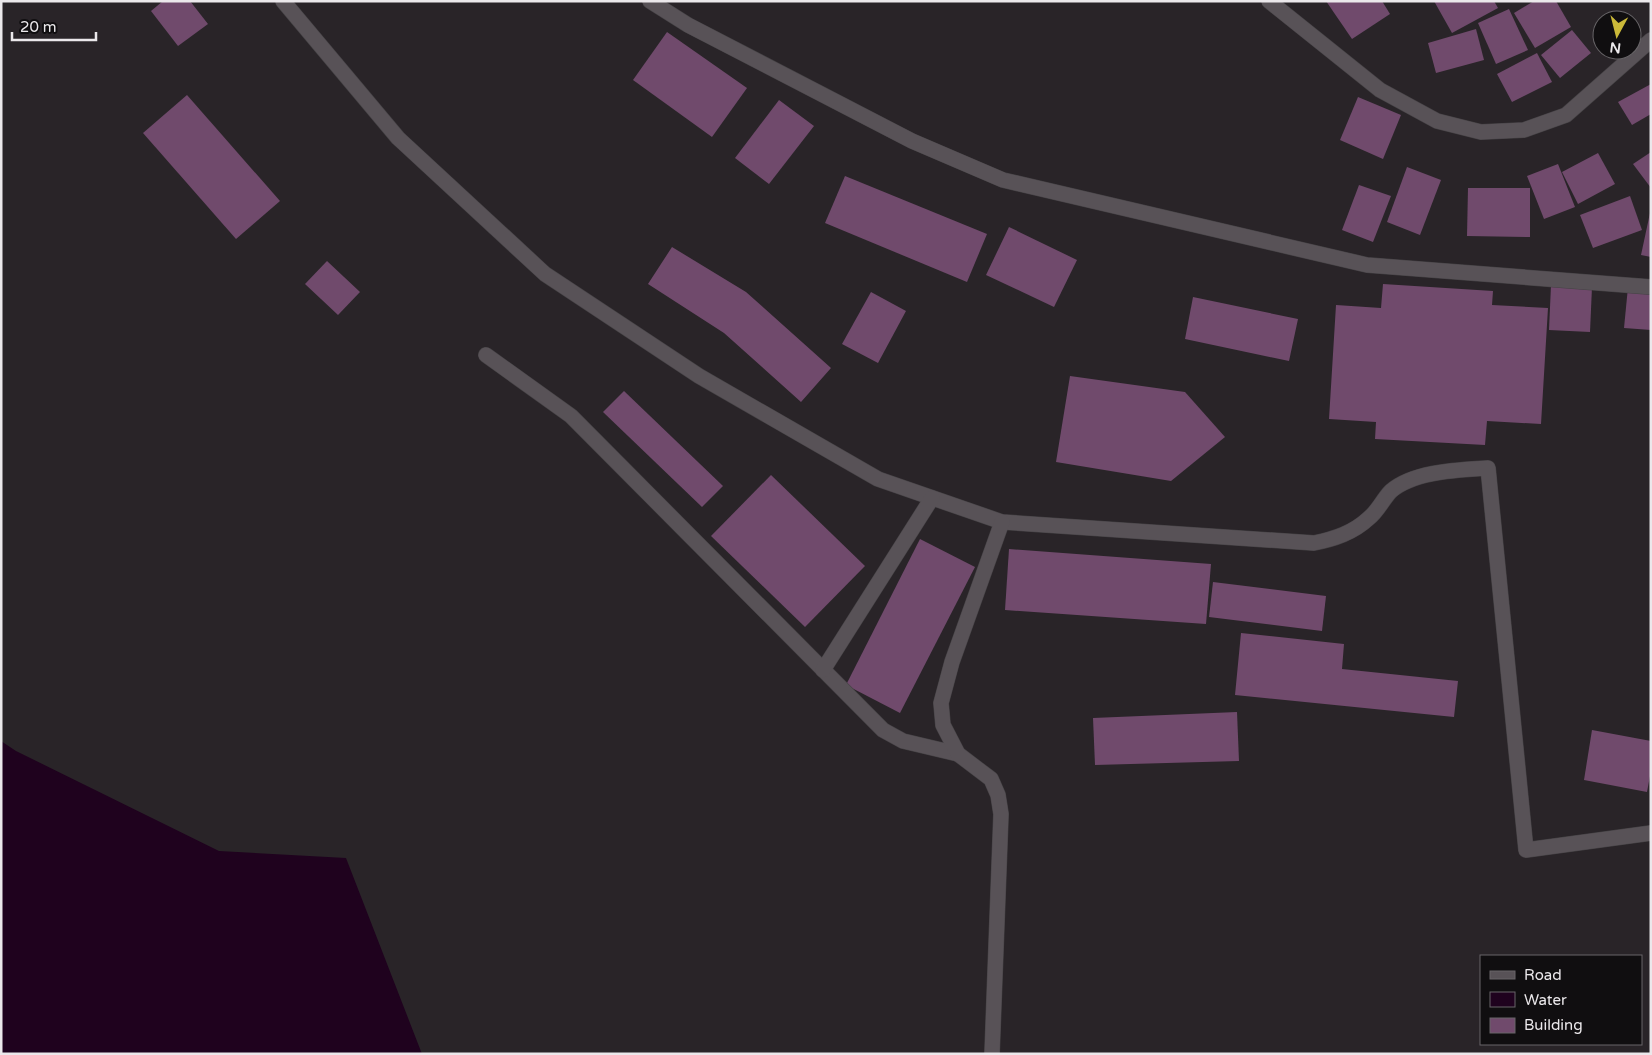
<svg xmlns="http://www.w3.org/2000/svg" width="1652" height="1055" font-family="'Varela Round',sans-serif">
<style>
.water{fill:#1f021e}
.building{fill:#704a6c}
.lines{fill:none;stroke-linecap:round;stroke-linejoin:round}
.minor-casing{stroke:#454245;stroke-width:16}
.minor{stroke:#585257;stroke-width:15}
</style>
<rect width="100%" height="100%" fill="#292428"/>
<!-- water -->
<path class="water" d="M1 741 16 751 219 851 346 858 422 1054H1Z"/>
<!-- building -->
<g class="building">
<path d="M163 1H190L208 24 178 46 151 11Z"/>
<path d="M1326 1H1382L1390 14 1352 39Z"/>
<path d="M1434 1H1494L1498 8 1452 33Z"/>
<path d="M1534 1H1556L1571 27 1535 48 1514 13Z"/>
<path d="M1509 9 1528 50 1496 64 1478 23Z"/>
<path d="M1476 29 1484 60 1436 73 1428 43Z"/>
<path d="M1572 30 1591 53 1560 78 1541 55Z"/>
<path d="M667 32 747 88 712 137 633 80Z"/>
<path d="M1537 53 1552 82 1512 102 1497 74Z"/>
<path d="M1651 84V114L1632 125 1618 102Z"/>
<path d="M187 95 280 201 236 239 143 133Z"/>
<path d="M1358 97 1401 115 1383 159 1340 140Z"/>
<path d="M779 100 814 126 769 184 735 158Z"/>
<path d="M1651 152V188L1633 164Z"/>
<path d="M1598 153 1615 184 1578 204 1562 172Z"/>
<path d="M1558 164 1575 207 1544 219 1527 176Z"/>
<path d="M1407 167 1441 180 1420 235 1387 222Z"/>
<path d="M845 176 987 234 967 282 825 223Z"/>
<path d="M1359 185 1391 196 1373 242 1342 230Z"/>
<path d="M1468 188H1530V237L1467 236Z"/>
<path d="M1630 196 1642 230 1593 248 1580 215Z"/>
<path d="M1650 213H1651V257L1641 255Z"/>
<path d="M1009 227 1077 260 1054 307 986 275Z"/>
<path d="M672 247 746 292 831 368 801 402 724 333 648 284Z"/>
<path d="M327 261 360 292 338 315 305 284Z"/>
<path d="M1383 284 1493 291 1492 305 1548 308 1541 424 1487 421 1485 445 1375 439 1376 422 1329 419 1336 305 1381 308Z"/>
<path d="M1551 285 1592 287 1590 332 1549 330Z"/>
<path d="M1628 287 1651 289V330L1624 328Z"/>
<path d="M871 292 906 311 878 363 842 344Z"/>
<path d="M1193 297 1298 319 1289 361 1185 339Z"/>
<path d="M1070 376 1185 392 1225 437 1171 481 1056 462Z"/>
<path d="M624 391 723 486 702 507 603 412Z"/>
<path d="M771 475 865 566 805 627 711 536Z"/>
<path d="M920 539 975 567 900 713 846 685Z"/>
<path d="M1009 549 1211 564 1206 624 1005 610Z"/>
<path d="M1213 582 1326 596 1322 631 1209 617Z"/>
<path d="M1241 633 1344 644 1342 669 1458 681 1454 717 1235 695Z"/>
<path d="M1237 712 1239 761 1095 765 1093 718Z"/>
<path d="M1592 730 1651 741V771L1647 792 1584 780Z"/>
</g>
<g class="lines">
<defs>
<g id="minor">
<path d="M283 1 398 138 545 274 699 376 878 479 1002 522 1314 543C1334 539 1353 533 1369 518 1378 511 1383 499 1391 491 1414 471 1459 470 1488 468L1526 850 1651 833"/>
<path d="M650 1 688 25 912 141 1003 180 1367 265 1651 287"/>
<path d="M1269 1 1380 90 1437 121 1481 132 1524 130 1566 115 1651 40"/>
<path d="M486 355 571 416 883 730 903 741 958 754"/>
<path d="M823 670 932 498"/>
<path d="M992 1054 1001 814 998 795 991 779 958 754 943 725 941 703 952 662 1002 522"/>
</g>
</defs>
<!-- minor casing -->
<use href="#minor" class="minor-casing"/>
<!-- minor -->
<use href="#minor" class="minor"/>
</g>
<!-- border -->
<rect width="1652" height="1055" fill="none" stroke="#ebe8eb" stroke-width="5"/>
<!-- legend -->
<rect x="1480" y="955" width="162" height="90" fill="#100e10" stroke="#686568"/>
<rect x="1490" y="971" width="25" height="8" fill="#585257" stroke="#686568"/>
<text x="1524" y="980" font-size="15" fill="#ebe8eb">Road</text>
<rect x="1490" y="992" width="25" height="15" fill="#1f021e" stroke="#686568"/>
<text x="1524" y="1005" font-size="15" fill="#ebe8eb">Water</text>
<rect x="1490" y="1018" width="25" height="15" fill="#704a6c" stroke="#686568"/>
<text x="1524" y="1030" font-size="15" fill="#ebe8eb">Building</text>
<!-- north arrow -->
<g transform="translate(1617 35) rotate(187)"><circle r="24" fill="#100e10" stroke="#686568"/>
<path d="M0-4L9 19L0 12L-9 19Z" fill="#cbb939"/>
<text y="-8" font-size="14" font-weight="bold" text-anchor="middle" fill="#ebe8eb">N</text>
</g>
<!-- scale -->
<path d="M12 32v8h84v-8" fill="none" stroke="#ebe8eb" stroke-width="2.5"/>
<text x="20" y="32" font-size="15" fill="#ebe8eb" stroke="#100e10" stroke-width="4" paint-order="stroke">20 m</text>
</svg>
